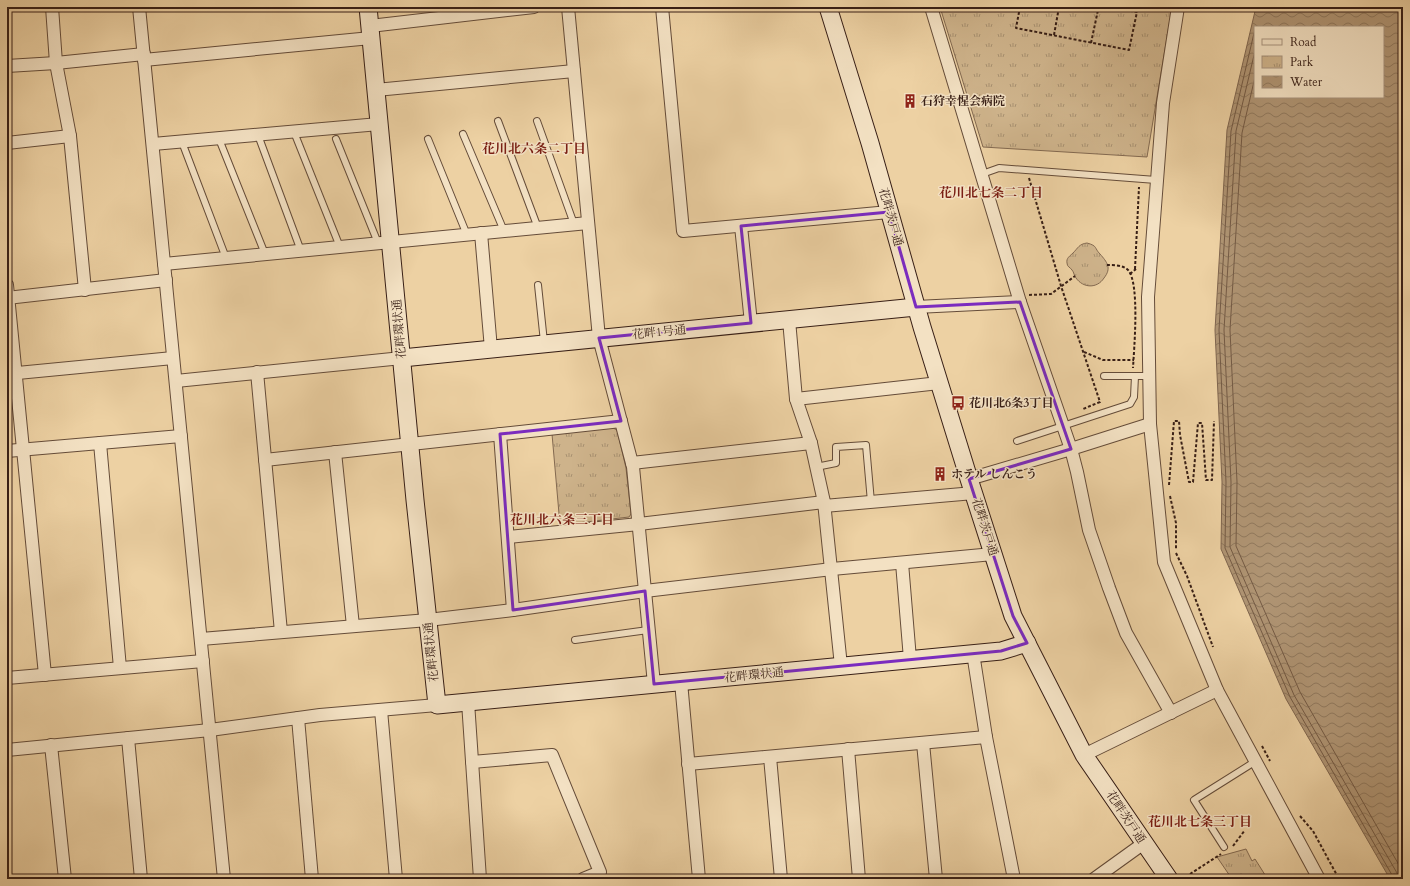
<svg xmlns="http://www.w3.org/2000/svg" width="1410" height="886" font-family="Cardo,'Noto Serif JP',serif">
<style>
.park{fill:url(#park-tufts);stroke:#836950}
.water{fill:url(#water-waves);stroke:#7f654e;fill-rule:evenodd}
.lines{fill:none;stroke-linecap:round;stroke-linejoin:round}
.shore{stroke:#745a44;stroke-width:1}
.lane-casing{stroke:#654c39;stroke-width:8}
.street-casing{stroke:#654c39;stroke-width:14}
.secondary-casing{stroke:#381f16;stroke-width:19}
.path{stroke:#381f16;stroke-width:2;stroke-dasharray:3 2;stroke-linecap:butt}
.lane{stroke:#f3e1c3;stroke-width:6}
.street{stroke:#f3e1c3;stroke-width:12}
.secondary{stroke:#f3e1c3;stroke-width:17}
.marked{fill:none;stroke:#7b2cbf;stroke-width:3;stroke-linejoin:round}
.labels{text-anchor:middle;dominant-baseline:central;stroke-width:3;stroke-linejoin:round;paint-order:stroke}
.poi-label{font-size:12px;font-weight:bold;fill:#381f16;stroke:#f3e1c3;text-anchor:start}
.street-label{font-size:12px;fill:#381f16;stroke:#f3e1c3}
.neighbourhood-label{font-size:13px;font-weight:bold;fill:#7a1f14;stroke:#f3e1c3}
</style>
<defs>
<pattern id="park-tufts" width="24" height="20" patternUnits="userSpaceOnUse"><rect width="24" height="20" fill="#ceb38b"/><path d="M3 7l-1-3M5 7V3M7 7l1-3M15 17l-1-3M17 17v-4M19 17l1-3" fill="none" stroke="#a89171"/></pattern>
<pattern id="water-waves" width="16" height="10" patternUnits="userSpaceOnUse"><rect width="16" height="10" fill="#af9473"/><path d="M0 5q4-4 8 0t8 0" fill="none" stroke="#8f785d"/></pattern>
</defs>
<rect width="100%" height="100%" fill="#edd1a3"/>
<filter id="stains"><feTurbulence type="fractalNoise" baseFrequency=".005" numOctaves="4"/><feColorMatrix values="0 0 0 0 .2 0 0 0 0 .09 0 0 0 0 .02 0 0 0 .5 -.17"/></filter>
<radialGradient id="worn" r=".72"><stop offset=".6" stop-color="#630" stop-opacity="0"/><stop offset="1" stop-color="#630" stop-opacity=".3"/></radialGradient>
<!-- park -->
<g class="park">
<path d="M940 7H1172L1147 157 983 147Z"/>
<path d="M1087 243C1098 246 1094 248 1100 254 1107 262 1112 268 1104 278 1097 289 1083 288 1076 278 1074 276 1074 272 1072 270 1070 267 1067 267 1067 263 1066 258 1070 256 1073 253 1078 248 1079 244 1087 243Z"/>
<path d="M611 427 617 430 626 468 631 514 629 517 560 525 552 434Z"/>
<path d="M1246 849 1252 861 1255 859 1267 878 1232 879 1217 857Z"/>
</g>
<!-- water -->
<path class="water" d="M1256 7H1403V879H1390L1286 699 1221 549 1222 482 1215 330 1227 130ZM1255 27H1383V97H1255Z"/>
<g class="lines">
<!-- shore -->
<g class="shore">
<path d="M1255 29 1231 131 1219 330 1226 482 1225 548 1290 697 1392 875 1393 879"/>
<path d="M1255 51 1236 131 1224 330 1231 482 1230 547 1294 695 1397 873 1398 879"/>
<path d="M1255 77 1242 133 1230 330 1237 482 1236 546 1300 692 1403 872"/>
</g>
<defs>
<g id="lane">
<path d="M498 121 538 228"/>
<path d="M537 121 574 224"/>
<path d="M294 132 340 247"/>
<path d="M463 134 504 231"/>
<path d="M258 135 301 251"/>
<path d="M219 139 265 254"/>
<path d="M336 139 378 243"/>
<path d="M428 139 467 235"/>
<path d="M182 142 226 258"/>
<path d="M982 174 999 168 1156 180"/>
<path d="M538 285 544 342"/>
<path d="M1104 376H1148"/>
<path d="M1017 441 1130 404 1134 397 1135 376"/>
<path d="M816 467 836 463V447L866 445 871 502"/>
<path d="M575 640 648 630"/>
<path d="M1224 847 1194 800 1256 761"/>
</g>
<g id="street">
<path d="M52 7 56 63 70 136 85 290"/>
<path d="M139 7 224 879"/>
<path d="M568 7 599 338 633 467 654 684"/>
<path d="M662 7 683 231 889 212"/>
<path d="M931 7 1020 302 1071 449 1077 472 1089 530 1109 588 1126 633 1171 713"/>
<path d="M1178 7 1163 103 1148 297 1150 424 1164 562 1217 690 1319 879"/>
<path d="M370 26 534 7"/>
<path d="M144 60 371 38"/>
<path d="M7 66 56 63 144 54"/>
<path d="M376 90 574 71"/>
<path d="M7 143 70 136"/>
<path d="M153 144 379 124"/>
<path d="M741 226 751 323"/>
<path d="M481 233 491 349"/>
<path d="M164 264 588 223"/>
<path d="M7 285 45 675"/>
<path d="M7 298 166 280"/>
<path d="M916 307 1020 302"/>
<path d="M789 320 796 399 811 443 824 502 841 666"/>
<path d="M257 372 281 632"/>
<path d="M7 374 173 358"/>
<path d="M176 381 402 358"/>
<path d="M796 399 939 383"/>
<path d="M500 434 513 610"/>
<path d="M100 443 120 668"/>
<path d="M7 451 181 436"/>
<path d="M335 452 353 626"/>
<path d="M265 460 621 421"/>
<path d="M632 463 811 443"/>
<path d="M969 479 1071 449 1150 424"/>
<path d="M824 506 974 493"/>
<path d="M508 537 639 524 824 502"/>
<path d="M902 563 910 659"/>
<path d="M201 639 428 620 513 610 645 591 832 569 993 554"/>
<path d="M973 653 986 737 1014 879"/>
<path d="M7 678 203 661"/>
<path d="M681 682 699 879"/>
<path d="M468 702 480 879"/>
<path d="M381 710 396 879"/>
<path d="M298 718 312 879"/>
<path d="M128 738 141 879"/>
<path d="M923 743 936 879"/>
<path d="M51 745 65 879"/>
<path d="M848 749 859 879"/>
<path d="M7 750 210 730 320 715 437 705"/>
<path d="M1084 755 1217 690"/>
<path d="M770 757 781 879"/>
<path d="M472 762 552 755 600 872 583 879"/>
<path d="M688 764 986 737"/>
<path d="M1094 879 1144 843"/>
</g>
<g id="secondary">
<path d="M368 7 415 500 437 705 1001 651 1027 643"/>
<path d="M828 7 870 143 922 327 969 479 1013 616 1084 755 1169 879"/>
<path d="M402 358 916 307"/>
</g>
</defs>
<!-- lane casing -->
<use href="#lane" class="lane-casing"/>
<!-- street casing -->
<use href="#street" class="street-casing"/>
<!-- secondary casing -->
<use href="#secondary" class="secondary-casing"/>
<!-- path -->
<g class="path">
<path d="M1020 7 1016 28 1129 50 1138 7"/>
<path d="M1095 7 1098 10 1101 9 1103 7"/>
<path d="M1110 7 1137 12"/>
<path d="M1054 35 1059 7"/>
<path d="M1091 43 1098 10"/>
<path d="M1029 178 1061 286 1100 402 1083 409"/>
<path d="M1107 265C1114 265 1123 265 1128 270 1140 283 1134 349 1133 368"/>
<path d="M1135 269 1139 187"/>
<path d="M1130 274 1136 269"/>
<path d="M1029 295 1051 294 1075 276"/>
<path d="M1084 352 1103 360H1134"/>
<path d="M1169 485 1174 421H1179L1180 435 1189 482H1193L1198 423H1202L1206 480H1212L1214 421"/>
<path d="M1170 496 1176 523V549"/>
<path d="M1176 553 1187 576 1213 647"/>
<path d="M1262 746 1270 761"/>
<path d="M1300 816 1313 831 1339 879"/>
<path d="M1233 846 1245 830"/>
<path d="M1190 874 1221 854"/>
</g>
<!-- lane -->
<use href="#lane" class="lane"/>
<!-- street -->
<use href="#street" class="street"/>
<!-- secondary -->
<use href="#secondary" class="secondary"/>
</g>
<!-- marked area -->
<path class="marked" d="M889 212 916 307 1020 302 1071 449 969 479 1013 616 1027 643 1001 651 654 684 645 591 513 610 500 434 621 421 599 338 751 323 741 226Z"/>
<!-- icons -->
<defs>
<symbol id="building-bare" viewBox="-9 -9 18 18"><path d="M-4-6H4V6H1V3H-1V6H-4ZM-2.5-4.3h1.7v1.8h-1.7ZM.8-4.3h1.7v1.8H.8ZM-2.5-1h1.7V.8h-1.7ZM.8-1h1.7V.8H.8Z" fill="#8f2418" stroke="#f3e1c3" stroke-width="2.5" paint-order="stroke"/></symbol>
<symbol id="bus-bare" viewBox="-9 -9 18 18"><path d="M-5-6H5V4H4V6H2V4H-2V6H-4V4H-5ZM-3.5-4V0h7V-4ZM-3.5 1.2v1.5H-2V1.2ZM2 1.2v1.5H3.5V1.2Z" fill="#8f2418" stroke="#f3e1c3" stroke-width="2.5" paint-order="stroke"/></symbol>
</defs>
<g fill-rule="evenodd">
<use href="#building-bare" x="900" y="91" width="20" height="20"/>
<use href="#bus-bare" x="948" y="393" width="20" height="20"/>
<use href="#building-bare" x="930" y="464" width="20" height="20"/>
</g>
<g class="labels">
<!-- poi labels -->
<g class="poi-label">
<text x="921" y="101">石狩幸惺会病院</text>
<text x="969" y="403">花川北6条3丁目</text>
<text x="951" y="474">ホテル しんこう</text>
</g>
<!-- street labels -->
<g class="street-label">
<text transform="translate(891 217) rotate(74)">花畔茨戸通</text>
<text transform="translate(399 329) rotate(-95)">花畔環状通</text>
<text transform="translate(659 332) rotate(-6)">花畔1号通</text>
<text transform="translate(985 527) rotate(72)">花畔茨戸通</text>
<text transform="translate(431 652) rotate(-96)">花畔環状通</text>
<text transform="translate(754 675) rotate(-6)">花畔環状通</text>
<text transform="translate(1126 817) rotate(56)">花畔茨戸通</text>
</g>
<!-- neighbourhood labels -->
<g class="neighbourhood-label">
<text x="534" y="149">花川北六条二丁目</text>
<text x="991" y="193">花川北七条二丁目</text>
<text x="562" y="520">花川北六条三丁目</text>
<text x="1200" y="822">花川北七条三丁目</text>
</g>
</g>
<!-- margin -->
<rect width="1410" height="886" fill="none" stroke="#edd1a3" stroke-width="24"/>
<rect x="8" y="8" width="1394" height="870" fill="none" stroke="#381f16" stroke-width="2"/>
<rect x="12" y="12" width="1386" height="862" fill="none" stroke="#381f16"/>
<!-- legend -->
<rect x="1254" y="26" width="130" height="72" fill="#f3e1c3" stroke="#a8937e"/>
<rect x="1262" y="39" width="20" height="6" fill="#f3e1c3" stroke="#a8937e"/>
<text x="1290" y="46" font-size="12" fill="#381f16">Road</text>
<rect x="1262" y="56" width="20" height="12" fill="url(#park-tufts)" stroke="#a8937e"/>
<text x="1290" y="66" font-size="12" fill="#381f16">Park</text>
<rect x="1262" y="76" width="20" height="12" fill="url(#water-waves)" stroke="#a8937e"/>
<text x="1290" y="86" font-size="12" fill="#381f16">Water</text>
<rect width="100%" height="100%" filter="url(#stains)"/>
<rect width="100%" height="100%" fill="url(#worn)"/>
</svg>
